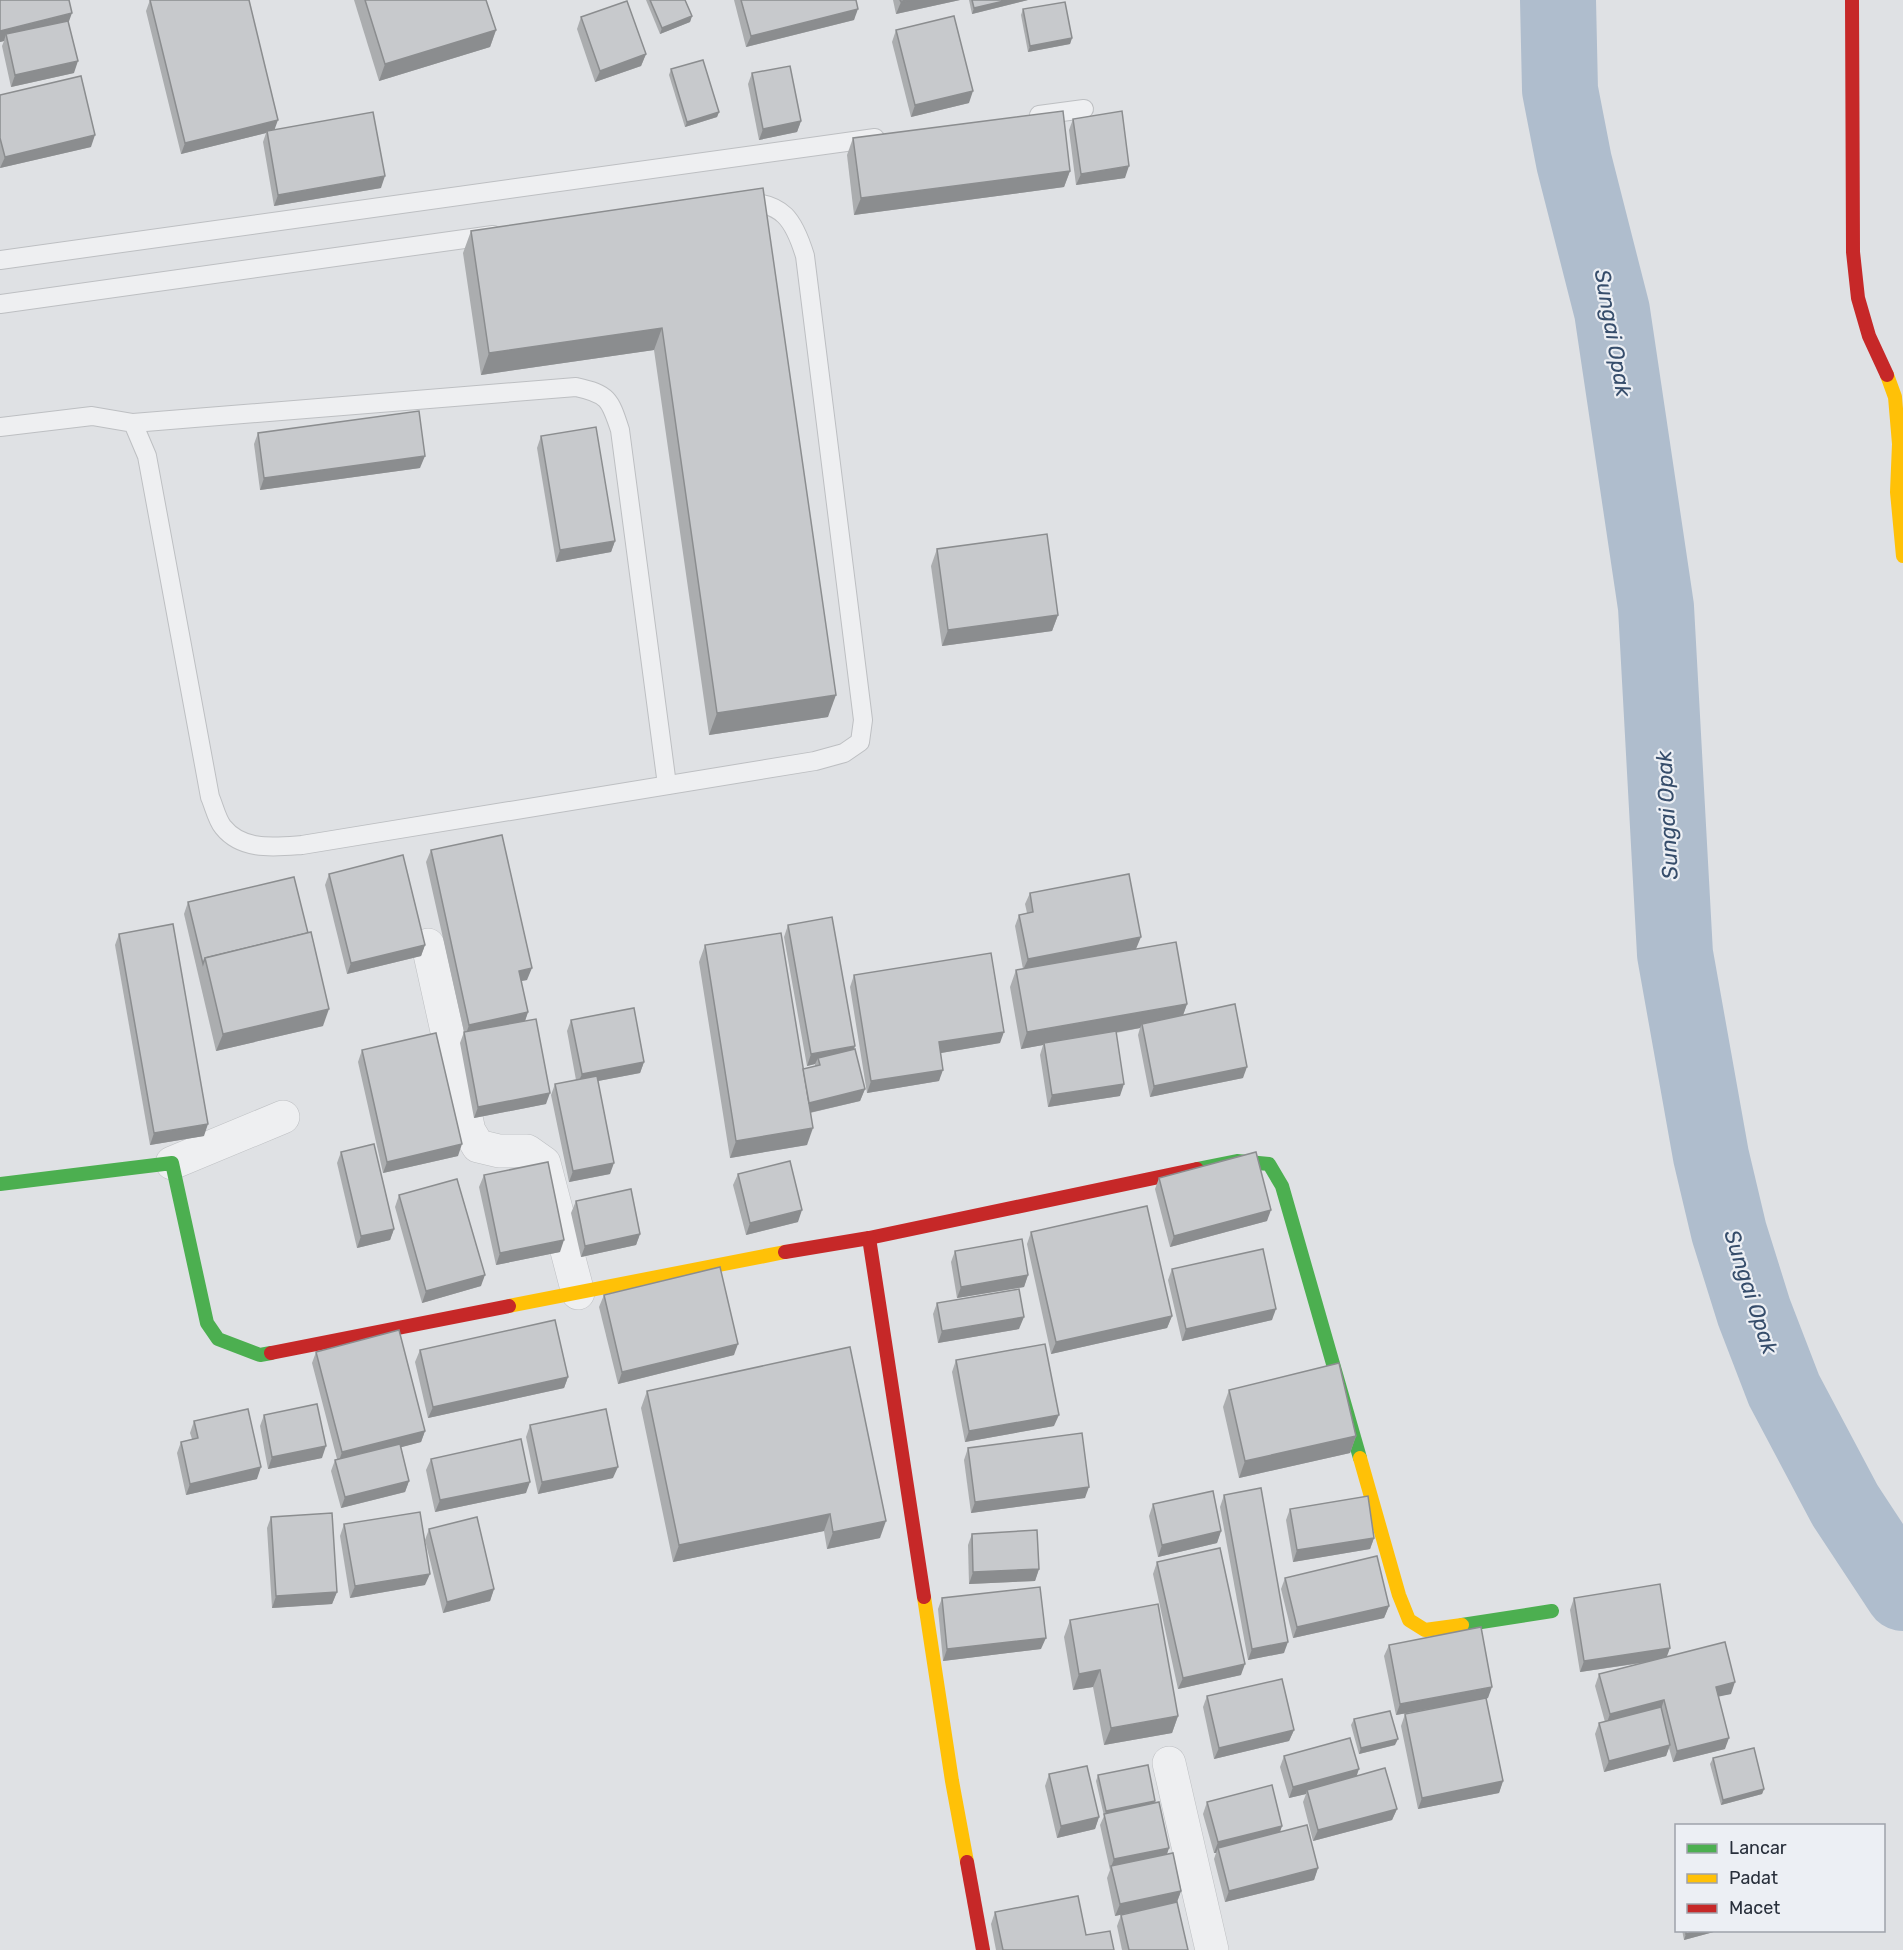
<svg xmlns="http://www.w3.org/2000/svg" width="1903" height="1950" font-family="Rubik,sans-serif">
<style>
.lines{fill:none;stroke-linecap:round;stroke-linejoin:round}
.river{stroke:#afbdcd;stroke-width:76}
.lane-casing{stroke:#bdbfc2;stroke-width:20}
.street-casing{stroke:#bdbfc2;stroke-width:34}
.lane{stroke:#eeeff1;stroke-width:18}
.street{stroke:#eeeff1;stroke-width:33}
.fast{stroke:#4caf50;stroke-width:14}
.slow{stroke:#ffc107;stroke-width:14}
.jam{stroke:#c62828;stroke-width:14}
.wall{fill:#abadaf}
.shaded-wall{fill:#8b8d8f}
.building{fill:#c7c9cc;stroke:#8b8d8f;stroke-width:1.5}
.labels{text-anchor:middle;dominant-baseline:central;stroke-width:4.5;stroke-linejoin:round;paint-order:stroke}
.water-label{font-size:22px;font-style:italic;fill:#364d6b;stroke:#eceff4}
</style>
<rect width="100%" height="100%" fill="#dfe1e4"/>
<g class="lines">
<!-- river -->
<path class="river" d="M1558 0 1560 90 1574 162 1612 311 1656 607 1675 954 1711 1156 1729 1232 1754 1312 1784 1390 1845 1505 1903 1593"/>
<defs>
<g id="lane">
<path d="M1039 115 1084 109"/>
<path d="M0 260 875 138"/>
<path d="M0 304 493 235"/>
<path d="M133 423 576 387C608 394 610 399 620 430L667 785"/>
<path d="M0 427 92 416 133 423 147 456 210 797C214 806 217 820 223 827 242 851 274 847 302 845L815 761 844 753 860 742 863 720 805 256C794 220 783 202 743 202"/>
</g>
<g id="street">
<path d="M428 945 469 1131 478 1146 499 1151H527L544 1163 578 1293"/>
<path d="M172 1163 283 1117"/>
<path d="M1169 1763 1212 1950"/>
</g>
</defs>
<!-- lane casing -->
<use href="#lane" class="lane-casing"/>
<!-- street casing -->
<use href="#street" class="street-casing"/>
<!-- lane -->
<use href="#lane" class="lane"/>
<!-- street -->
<use href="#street" class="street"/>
<!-- fast -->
<g class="fast">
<path d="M1197 1169 1237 1161 1269 1164 1282 1186 1360 1458"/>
<path d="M0 1184 172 1163 207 1323 218 1339 260 1355 271 1353"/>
<path d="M1462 1625 1552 1611"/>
</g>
<!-- slow -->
<g class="slow">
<path d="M1887 375 1895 397 1899 444 1897 492 1903 556"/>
<path d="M509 1306 785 1252"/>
<path d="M1360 1458 1399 1595 1409 1620 1425 1630 1462 1625"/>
<path d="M924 1597 952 1781 967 1862"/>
</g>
<!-- jam -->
<g class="jam">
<path d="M1852 0 1853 252 1858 298 1869 336 1887 375"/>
<path d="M869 1238 1197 1169"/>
<path d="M785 1252 869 1238 924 1597"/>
<path d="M271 1353 509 1306"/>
<path d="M967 1862 983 1950"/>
</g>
</g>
<!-- wall -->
<g class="wall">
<path d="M0 0 74 73 11 87 2 46 4 41 0 42Z"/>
<path d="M150 0 275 129 381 188 274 206 263 142 266 133 181 154 146 11Z"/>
<path d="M354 0H486L496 30 490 47 379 81Z"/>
<path d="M646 0H685L692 16 690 22 660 34Z"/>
<path d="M734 0H856L854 20 746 47Z"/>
<path d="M893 0H960L896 14Z"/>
<path d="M969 0H1028L972 14Z"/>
<path d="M1023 9 1072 38 1070 44 1028 52 1021 15Z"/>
<path d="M581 17 646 54 641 66 595 82 577 29Z"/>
<path d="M896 30 969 103 911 117 892 42Z"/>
<path d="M671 69 719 112 717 117 685 127 669 75Z"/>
<path d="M752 73 801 121 797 132 759 140 748 84Z"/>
<path d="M0 95 91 147 0 168Z"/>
<path d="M1073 119 1125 178 1076 185 1069 130Z"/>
<path d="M853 138 1070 171 1064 187 854 215 847 155Z"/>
<path d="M763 188 828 717 709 735 654 350 481 375 463 253 471 231Z"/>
<path d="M258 433 420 468 260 490 254 444Z"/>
<path d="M541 436 615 541 611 552 556 562 537 448Z"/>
<path d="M937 549 1058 615 1052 631 942 646 931 566Z"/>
<path d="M431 850 527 980 521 981 528 1012 525 1021 546 1104 474 1118 460 1043 464 1032 426 862Z"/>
<path d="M329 874 425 945 421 956 347 974 325 885Z"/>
<path d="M1030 893 1137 949 1187 1004 1183 1015 1243 1078 1150 1097 1138 1035 1140 1028 1116 1033 1120 1096 1048 1107 1040 1055 1043 1045 1021 1049 1010 987 1016 970 1023 969 1015 926 1019 915 1027 913 1025 904Z"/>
<path d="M188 902 323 1026 216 1051 184 914Z"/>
<path d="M788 925 855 1046 854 1049 865 1089 860 1101 810 1113 807 1145 730 1158 699 962 705 945 803 1069 815 1066V1064L807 1066 784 937Z"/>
<path d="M119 934 204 1136 150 1145 115 945Z"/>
<path d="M854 975 1000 1043 941 1053 939 1081 867 1093 850 987Z"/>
<path d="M571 1020 644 1062 640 1073 598 1081 610 1174 569 1182 551 1095 555 1084 576 1080 567 1031Z"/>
<path d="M362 1050 458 1156 383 1173 358 1062Z"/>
<path d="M341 1152 394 1229 390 1240 357 1248 337 1163Z"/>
<path d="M738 1174 798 1222 746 1235 733 1185Z"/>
<path d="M484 1175 560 1252 496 1265 479 1187Z"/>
<path d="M1159 1178 1267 1221 1170 1247 1155 1189Z"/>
<path d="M399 1195 481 1286 422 1303 395 1207Z"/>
<path d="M576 1201 640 1234 636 1245 581 1257 571 1213Z"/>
<path d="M1031 1232 1172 1316 1167 1328 1051 1354 1027 1244Z"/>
<path d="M955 1251 1028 1275 1024 1287 957 1298 951 1262Z"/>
<path d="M1172 1269 1272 1320 1182 1341 1168 1280Z"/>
<path d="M604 1295 734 1355 618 1384 599 1307Z"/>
<path d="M937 1303 1019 1329 938 1343 933 1314Z"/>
<path d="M420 1350 568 1377 564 1388 428 1418 415 1362Z"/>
<path d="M316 1352 425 1431 421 1442 401 1447 409 1481 405 1492 341 1508 331 1471 335 1460 337 1459 312 1363Z"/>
<path d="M956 1360 1054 1426 965 1442 952 1372Z"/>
<path d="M1229 1390 1356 1436 1350 1453 1239 1478 1223 1407Z"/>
<path d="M647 1391 880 1538 827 1549 824 1531 673 1562 641 1408Z"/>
<path d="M264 1415 322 1458 268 1469 260 1426Z"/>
<path d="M194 1421 257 1479 186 1495 177 1453 181 1442 192 1439 190 1433Z"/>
<path d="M530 1425 613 1478 538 1494 526 1437Z"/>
<path d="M968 1448 1085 1498 971 1513 964 1460Z"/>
<path d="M431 1459 526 1493 435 1512 426 1470Z"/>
<path d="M1224 1495 1284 1653 1248 1660 1220 1507Z"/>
<path d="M1153 1504 1221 1531 1217 1543 1158 1557 1149 1516Z"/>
<path d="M1290 1509 1374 1538 1370 1549 1293 1562 1286 1520Z"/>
<path d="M271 1517 337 1592 332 1604 272 1608 267 1528Z"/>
<path d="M344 1524 425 1585 350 1598 340 1536Z"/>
<path d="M429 1529 494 1589 490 1601 443 1613 425 1540Z"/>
<path d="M972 1534 1039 1569 1035 1581 969 1584 968 1545Z"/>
<path d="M1157 1562 1241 1675 1178 1689 1153 1574Z"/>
<path d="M1285 1578 1389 1606 1384 1618 1293 1638 1281 1589Z"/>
<path d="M942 1598 1041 1649 943 1661 938 1609Z"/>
<path d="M1574 1598 1667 1657 1731 1694 1718 1696 1725 1749 1673 1762 1669 1748 1666 1756 1604 1772 1595 1734 1599 1723 1605 1722 1595 1686 1599 1674 1642 1663 1580 1672 1570 1610Z"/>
<path d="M1070 1620 1178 1716 1172 1733 1104 1745 1093 1687 1073 1690 1064 1637Z"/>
<path d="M1389 1645 1488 1698 1486 1699 1503 1781 1499 1793 1418 1809 1401 1726 1405 1714 1431 1709 1396 1715 1384 1656Z"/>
<path d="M1207 1696 1294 1730 1289 1741 1214 1759 1203 1707Z"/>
<path d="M1354 1719 1395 1745 1359 1754 1351 1725Z"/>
<path d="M1284 1756 1356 1776 1397 1809 1392 1820 1313 1841 1303 1802 1306 1794 1289 1798 1280 1767Z"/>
<path d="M1713 1758 1764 1789 1762 1794 1721 1805 1710 1764Z"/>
<path d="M1049 1774 1099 1817 1095 1829 1057 1838 1045 1786Z"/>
<path d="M1098 1775 1155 1801 1154 1803 1169 1848 1167 1854 1181 1891 1177 1902 1115 1916 1107 1878 1110 1870 1100 1825 1104 1816 1096 1781Z"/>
<path d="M1207 1802 1282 1826 1280 1832 1318 1868 1314 1880 1225 1902 1214 1859 1216 1853H1214L1203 1814Z"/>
<path d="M995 1912 1086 1935 1114 1950H996L991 1924Z"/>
<path d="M1121 1915 1188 1950H1122L1117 1926Z"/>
<path d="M1682 1930H1721L1684 1940Z"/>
</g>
<!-- shaded-wall -->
<g class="shaded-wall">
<path d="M911 0H960L896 14 901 2Z"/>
<path d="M1008 0H1028L972 14 974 8Z"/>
<path d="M858 9 854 20 746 47 751 36Z"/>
<path d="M72 13 68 24 6 34 4 41 0 42V31Z"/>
<path d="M692 16 690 22 660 34 662 28Z"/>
<path d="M496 30 490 47 379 81 385 64Z"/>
<path d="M1072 38 1070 44 1028 52 1030 46Z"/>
<path d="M646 54 641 66 595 82 600 71Z"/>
<path d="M78 61 74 73 11 87 15 75Z"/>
<path d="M973 91 969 103 911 117 915 105Z"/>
<path d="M719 112 717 117 685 127 687 122Z"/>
<path d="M278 120 274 131H267L266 133 181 154 185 143Z"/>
<path d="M801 121 797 132 759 140 763 129Z"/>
<path d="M95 135 91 147 0 168 5 157Z"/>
<path d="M1129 166 1125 178 1076 185 1081 174Z"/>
<path d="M1070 171 1064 187 854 215 861 198Z"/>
<path d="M385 176 381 188 274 206 278 195Z"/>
<path d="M662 328 654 350 481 375 489 353Z"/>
<path d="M425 456 420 468 260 490 264 478Z"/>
<path d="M615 541 611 552 556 562 560 550Z"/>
<path d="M1058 615 1052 631 942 646 948 630Z"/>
<path d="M836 695 828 717 709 735 717 713Z"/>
<path d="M1141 937 1136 949 1023 970 1028 959Z"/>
<path d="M425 945 421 956 347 974 351 963Z"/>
<path d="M532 968 527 980 515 982 519 971Z"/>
<path d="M1187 1004 1181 1021 1142 1024 1140 1028 1044 1045V1043L1043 1045 1021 1049 1027 1032Z"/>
<path d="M329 1009 323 1026 216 1051 223 1034Z"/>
<path d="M528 1012 524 1024 465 1037 469 1025Z"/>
<path d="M1004 1032 1000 1043 935 1054 939 1042Z"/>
<path d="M855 1046 851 1058H818L815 1064 807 1066 811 1054Z"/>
<path d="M644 1062 640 1073 577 1085 582 1074Z"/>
<path d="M1247 1067 1243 1078 1150 1097 1154 1086Z"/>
<path d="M943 1070 939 1081 867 1093 871 1081Z"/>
<path d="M1124 1084 1120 1096 1048 1107 1052 1095Z"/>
<path d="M865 1089 860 1101 804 1114 808 1103Z"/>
<path d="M550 1093 546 1104 474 1118 478 1107Z"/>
<path d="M208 1124 204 1136 150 1145 154 1133Z"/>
<path d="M813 1128 807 1145 730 1158 736 1141Z"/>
<path d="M462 1144 458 1156 383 1173 387 1162Z"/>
<path d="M614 1163 610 1174 569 1182 573 1171Z"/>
<path d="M802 1210 798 1222 746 1235 750 1223Z"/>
<path d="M1271 1210 1267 1221 1170 1247 1174 1236Z"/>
<path d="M394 1229 390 1240 357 1248 361 1236Z"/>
<path d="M640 1234 636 1245 581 1257 585 1246Z"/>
<path d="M564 1240 560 1252 496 1265 500 1253Z"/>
<path d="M485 1275 481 1286 422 1303 426 1291Z"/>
<path d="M1028 1275 1024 1287 957 1298 961 1287Z"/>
<path d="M1276 1309 1272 1320 1182 1341 1186 1329Z"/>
<path d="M1172 1316 1167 1328 1051 1354 1056 1342Z"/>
<path d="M1024 1317 1019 1329 938 1343 942 1331Z"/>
<path d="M738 1344 734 1355 618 1384 622 1372Z"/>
<path d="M568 1377 564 1388 428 1418 433 1407Z"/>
<path d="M1059 1415 1054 1426 965 1442 969 1431Z"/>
<path d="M425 1431 421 1442 338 1464 342 1452Z"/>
<path d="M1356 1436 1350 1453 1239 1478 1245 1461Z"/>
<path d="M326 1446 322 1458 268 1469 272 1457Z"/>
<path d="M261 1467 257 1479 186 1495 190 1484Z"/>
<path d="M618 1467 613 1478 538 1494 542 1482Z"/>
<path d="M409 1481 405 1492 341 1508 345 1497Z"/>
<path d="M530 1482 526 1493 435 1512 440 1500Z"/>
<path d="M1089 1487 1085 1498 971 1513 975 1502Z"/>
<path d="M830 1514 824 1531 673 1562 679 1545Z"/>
<path d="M886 1521 880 1538 827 1549 833 1532Z"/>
<path d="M1221 1531 1217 1543 1158 1557 1162 1545Z"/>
<path d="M1374 1538 1370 1549 1293 1562 1297 1550Z"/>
<path d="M1039 1569 1035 1581 969 1584 973 1572Z"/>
<path d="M430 1574 425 1585 350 1598 355 1586Z"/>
<path d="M494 1589 490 1601 443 1613 447 1602Z"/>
<path d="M337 1592 332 1604 272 1608 276 1596Z"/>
<path d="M1389 1606 1384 1618 1293 1638 1297 1627Z"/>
<path d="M1046 1638 1041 1649 943 1661 947 1649Z"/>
<path d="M1288 1642 1284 1653 1248 1660 1252 1649Z"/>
<path d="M1670 1648 1666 1659 1580 1672 1584 1661Z"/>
<path d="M1245 1664 1241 1675 1178 1689 1183 1678Z"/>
<path d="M1100 1670 1093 1687 1073 1690 1079 1674Z"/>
<path d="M1735 1682 1731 1694 1712 1698 1716 1687Z"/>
<path d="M1492 1687 1488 1698 1396 1715 1400 1704Z"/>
<path d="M1664 1700 1660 1712 1606 1725 1610 1714Z"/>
<path d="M1178 1716 1172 1733 1104 1745 1111 1728Z"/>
<path d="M1294 1730 1289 1741 1214 1759 1219 1748Z"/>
<path d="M1729 1738 1725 1749 1673 1762 1677 1751Z"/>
<path d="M1398 1739 1395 1745 1359 1754 1361 1748Z"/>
<path d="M1670 1745 1666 1756 1604 1772 1609 1761Z"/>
<path d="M1359 1769 1355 1781 1307 1790 1306 1794 1289 1798 1293 1787Z"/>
<path d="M1503 1781 1499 1793 1418 1809 1422 1798Z"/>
<path d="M1764 1789 1762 1794 1721 1805 1723 1800Z"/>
<path d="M1155 1801 1153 1807 1105 1815 1106 1811Z"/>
<path d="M1397 1809 1392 1820 1313 1841 1318 1830Z"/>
<path d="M1099 1817 1095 1829 1057 1838 1061 1826Z"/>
<path d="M1282 1826 1278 1837 1218 1848 1216 1853H1214L1218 1842Z"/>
<path d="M1169 1848 1165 1859 1111 1867 1114 1859Z"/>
<path d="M1318 1868 1314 1880 1225 1902 1229 1891Z"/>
<path d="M1181 1891 1177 1902 1115 1916 1120 1904Z"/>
<path d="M1700 1930H1721L1684 1940 1686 1934Z"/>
</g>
<!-- building -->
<g class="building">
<path d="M0 0H69L72 13 0 31Z"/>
<path d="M150 0H249L278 120 185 143Z"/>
<path d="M365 0H486L496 30 385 64Z"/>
<path d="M650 0H685L692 16 662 28Z"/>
<path d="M741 0H856L858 9 751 36Z"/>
<path d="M900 0H911L901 2Z"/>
<path d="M972 0H1008L974 8Z"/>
<path d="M627 1 646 54 600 71 581 17Z"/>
<path d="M1065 2 1072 38 1030 46 1023 9Z"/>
<path d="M954 16 973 91 915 105 896 30Z"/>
<path d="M68 21 78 61 15 75 6 34Z"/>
<path d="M703 60 719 112 687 122 671 69Z"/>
<path d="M790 66 801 121 763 129 752 73Z"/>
<path d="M81 76 95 135 5 157 0 138V95Z"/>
<path d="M1063 111 1070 171 861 198 853 138Z"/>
<path d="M1122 111 1129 166 1081 174 1073 119Z"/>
<path d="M373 112 385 176 278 195 267 131Z"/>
<path d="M763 188 836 695 717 713 662 328 489 353 471 231Z"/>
<path d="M419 411 425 456 264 478 258 433Z"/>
<path d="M596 427 615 541 560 550 541 436Z"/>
<path d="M1047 534 1058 615 948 630 937 549Z"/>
<path d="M502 835 532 968 519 971 528 1012 469 1025 431 850Z"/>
<path d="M403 855 425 945 351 963 329 874Z"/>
<path d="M1129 874 1141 937 1028 959 1019 915 1033 912 1030 893Z"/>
<path d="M294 877 308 933 205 958 203 964 188 902Z"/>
<path d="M832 917 855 1046 811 1054 788 925Z"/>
<path d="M173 924 208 1124 154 1133 119 934Z"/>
<path d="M311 932 329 1009 223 1034 205 958Z"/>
<path d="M781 933 813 1128 736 1141 705 945Z"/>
<path d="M1176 942 1187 1004 1027 1032 1016 970Z"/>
<path d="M991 953 1004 1032 939 1042 943 1070 871 1081 854 975Z"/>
<path d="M1235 1004 1247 1067 1154 1086 1142 1024Z"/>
<path d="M634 1008 644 1062 582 1074 571 1020Z"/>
<path d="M536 1019 550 1093 478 1107 464 1032Z"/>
<path d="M1116 1031 1124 1084 1052 1095 1044 1043Z"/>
<path d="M436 1033 462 1144 387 1162 362 1050Z"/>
<path d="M855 1049 865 1089 809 1103 803 1069 820 1065 818 1058Z"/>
<path d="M597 1076 614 1163 573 1171 555 1084Z"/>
<path d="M374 1144 394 1229 361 1236 341 1152Z"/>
<path d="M1256 1152 1271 1210 1174 1236 1159 1178Z"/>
<path d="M790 1161 802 1210 750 1223 738 1174Z"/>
<path d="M548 1162 564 1240 500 1253 484 1175Z"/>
<path d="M457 1179 485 1275 426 1291 399 1195Z"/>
<path d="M631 1189 640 1234 585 1246 576 1201Z"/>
<path d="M1147 1206 1172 1316 1056 1342 1031 1232Z"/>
<path d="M1022 1239 1028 1275 961 1287 955 1251Z"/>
<path d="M1263 1249 1276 1309 1186 1329 1172 1269Z"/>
<path d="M720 1267 738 1344 622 1372 604 1295Z"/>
<path d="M1019 1289 1024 1317 942 1331 937 1303Z"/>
<path d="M555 1320 568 1377 433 1407 420 1350Z"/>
<path d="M399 1330 425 1431 342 1452 316 1352Z"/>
<path d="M1045 1344 1059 1415 969 1431 956 1360Z"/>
<path d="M850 1347 886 1521 833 1532 830 1514 679 1545 647 1391Z"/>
<path d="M1339 1363 1356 1436 1245 1461 1229 1390Z"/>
<path d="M317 1404 326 1446 272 1457 264 1415Z"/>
<path d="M248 1409 261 1467 190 1484 181 1442 198 1438 194 1421Z"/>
<path d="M606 1409 618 1467 542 1482 530 1425Z"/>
<path d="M1082 1433 1089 1487 975 1502 968 1448Z"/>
<path d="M521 1439 530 1482 440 1500 431 1459Z"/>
<path d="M400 1444 409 1481 345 1497 335 1460Z"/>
<path d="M1261 1488 1288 1642 1252 1649 1224 1495Z"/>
<path d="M1213 1491 1221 1531 1162 1545 1153 1504Z"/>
<path d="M1368 1496 1374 1538 1297 1550 1290 1509Z"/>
<path d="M420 1512 430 1574 355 1586 344 1524Z"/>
<path d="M332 1513 337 1592 276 1596 271 1517Z"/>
<path d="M477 1517 494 1589 447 1602 429 1529Z"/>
<path d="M1037 1530 1039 1569 973 1572 972 1534Z"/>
<path d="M1220 1548 1245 1664 1183 1678 1157 1562Z"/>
<path d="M1377 1556 1389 1606 1297 1627 1285 1578Z"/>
<path d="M1660 1584 1670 1648 1584 1661 1574 1598Z"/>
<path d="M1040 1587 1046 1638 947 1649 942 1598Z"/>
<path d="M1158 1604 1178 1716 1111 1728 1100 1670 1079 1674 1070 1620Z"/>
<path d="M1481 1627 1492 1687 1400 1704 1389 1645Z"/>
<path d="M1725 1642 1735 1682 1716 1687 1729 1738 1677 1751 1664 1700 1610 1714 1599 1674Z"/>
<path d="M1282 1679 1294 1730 1219 1748 1207 1696Z"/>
<path d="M1486 1698 1503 1781 1422 1798 1405 1714Z"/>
<path d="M1661 1707 1670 1745 1609 1761 1599 1723Z"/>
<path d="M1390 1711 1398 1739 1361 1748 1354 1719Z"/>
<path d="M1350 1738 1359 1769 1293 1787 1284 1756Z"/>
<path d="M1754 1748 1764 1789 1723 1800 1713 1758Z"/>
<path d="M1148 1765 1155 1801 1106 1811 1098 1775Z"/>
<path d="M1087 1766 1099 1817 1061 1826 1049 1774Z"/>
<path d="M1385 1768 1397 1809 1318 1830 1307 1790Z"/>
<path d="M1272 1785 1282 1826 1218 1842 1207 1802Z"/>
<path d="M1159 1802 1169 1848 1114 1859 1104 1814Z"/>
<path d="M1307 1825 1318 1868 1229 1891 1218 1848Z"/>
<path d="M1173 1853 1181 1891 1120 1904 1111 1866Z"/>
<path d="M1078 1896 1086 1935 1110 1931 1114 1950H1003L995 1912Z"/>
<path d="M1177 1902 1188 1950H1129L1121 1915Z"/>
<path d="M1686 1930H1700L1686 1934Z"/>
</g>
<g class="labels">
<!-- water labels -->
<g class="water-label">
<text transform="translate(1613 333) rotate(80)">Sungai Opak</text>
<text transform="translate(1667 815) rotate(-93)">Sungai Opak</text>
<text transform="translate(1751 1292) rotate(72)">Sungai Opak</text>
</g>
</g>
<!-- legend -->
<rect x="1675" y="1824" width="210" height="108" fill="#eceff4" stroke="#9ea2aa" stroke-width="1.5"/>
<rect x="1687" y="1844" width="30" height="9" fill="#4caf50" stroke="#9ea2aa" stroke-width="1.5"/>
<text x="1729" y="1854" font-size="18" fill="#282f3b">Lancar</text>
<rect x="1687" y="1874" width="30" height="9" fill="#ffc107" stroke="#9ea2aa" stroke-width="1.5"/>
<text x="1729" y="1884" font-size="18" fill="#282f3b">Padat</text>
<rect x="1687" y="1904" width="30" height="9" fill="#c62828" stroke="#9ea2aa" stroke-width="1.5"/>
<text x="1729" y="1914" font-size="18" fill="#282f3b">Macet</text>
</svg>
